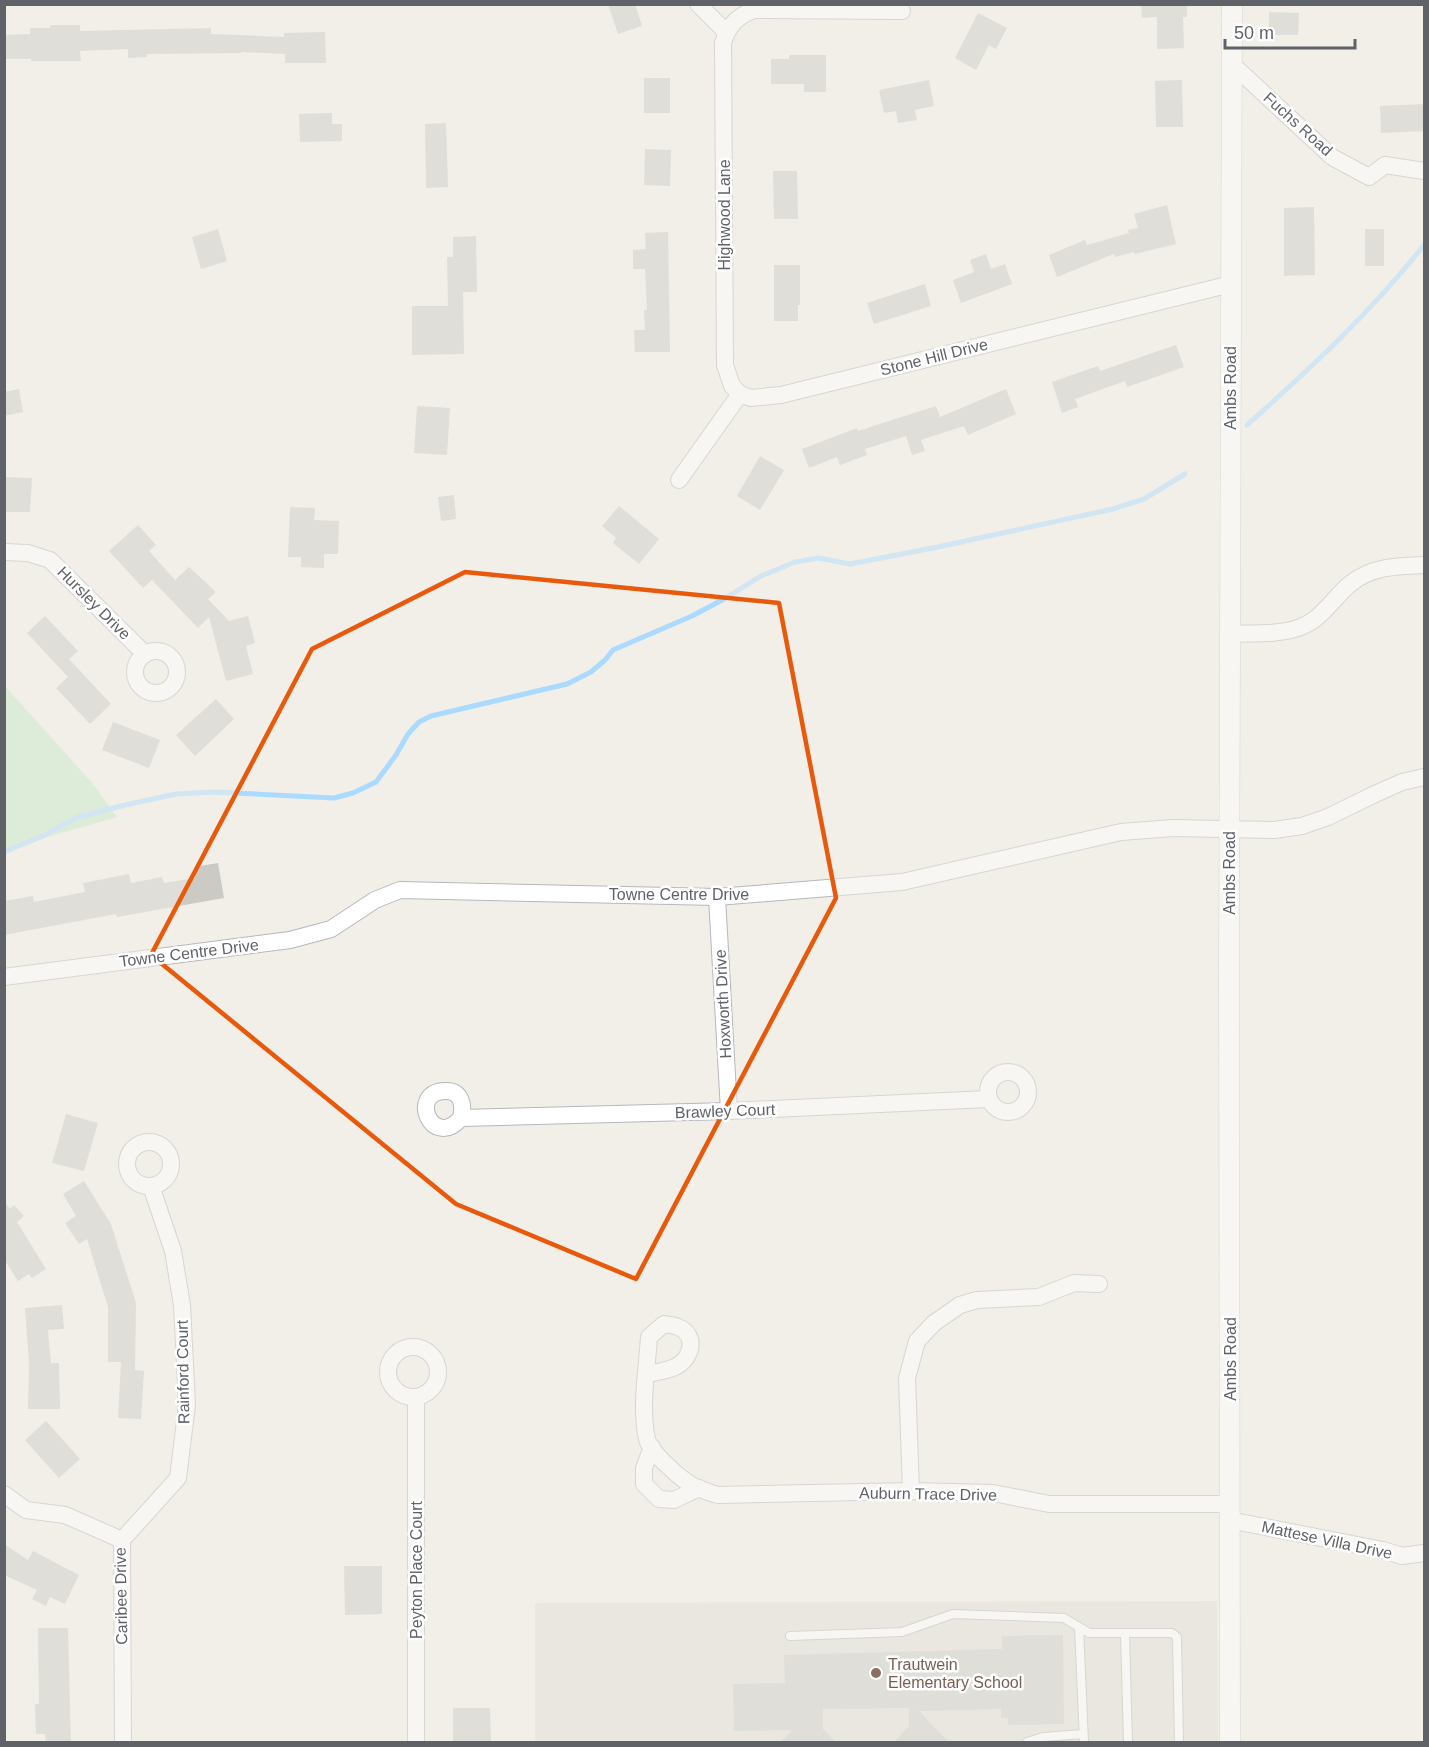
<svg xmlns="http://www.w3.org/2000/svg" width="1429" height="1747" font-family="Arial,sans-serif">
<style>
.education{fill:#e1ded6}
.green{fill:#c5e8c5}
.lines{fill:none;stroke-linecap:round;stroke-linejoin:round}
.stream{stroke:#aadaff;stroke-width:5}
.building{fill:#cccac5}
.service-casing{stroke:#b5b8bc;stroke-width:10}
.minor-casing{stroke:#b5b8bc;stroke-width:18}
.tertiary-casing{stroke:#b5b8bc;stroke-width:21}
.service{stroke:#fff;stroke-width:8}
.minor{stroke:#fff;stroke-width:16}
.tertiary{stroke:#fff;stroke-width:20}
.marked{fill:none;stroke:#e8590c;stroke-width:4.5;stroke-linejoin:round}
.education-dot{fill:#8d6e63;stroke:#fff;stroke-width:2}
.labels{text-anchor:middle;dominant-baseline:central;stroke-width:5;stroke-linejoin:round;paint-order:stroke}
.street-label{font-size:16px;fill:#5f6368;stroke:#fff}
.education-label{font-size:16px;fill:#785e54;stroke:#fff;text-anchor:start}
</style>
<rect width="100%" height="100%" fill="#f1efe8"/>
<!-- education -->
<path class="education" d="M1217 1601 1218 1742H535V1603Z"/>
<!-- green -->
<path class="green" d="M4 685 92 783 117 817 5 849Z"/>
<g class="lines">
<!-- stream -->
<g class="stream">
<path d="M1247 425C1310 369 1372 311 1424 245"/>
<path d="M4 852 43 836 78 817 121 806 176 794 215 792 334 798 353 793 376 782 396 755 408 734 419 722 431 716 567 684 591 672 605 660 613 650 692 616 724 599 761 576 795 562 819 558 850 564 938 547 1113 509 1144 499 1185 474"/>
</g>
</g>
<!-- building -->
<g class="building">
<path d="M608 4H635L642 26 618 34Z"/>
<path d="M1141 4H1187V17H1183L1184 48 1157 49V17L1142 18Z"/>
<path d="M1269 12 1299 13 1298 35H1269Z"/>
<path d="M978 13 1007 28 996 49 989 45 976 70 955 58Z"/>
<path d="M50 25H80V31L211 28V34L284 37V33L325 32 326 63H285V54L241 52V53L147 54V57L128 58V49L80 51 81 61H31V59H4V35L30 34V28H50Z"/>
<path d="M789 55H826V92H804V84H771V59H789Z"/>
<rect x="644" y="78" width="26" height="35"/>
<path d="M929 80 934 106 915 110 917 120 898 123 896 111 884 113 879 90Z"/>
<path d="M1182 80 1183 127H1156L1155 81Z"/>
<path d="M1425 104V131L1381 133 1380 106Z"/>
<path d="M332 113V124H342V141L300 142 299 114Z"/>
<path d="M446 123 448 187 426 188 425 124Z"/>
<path d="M645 149 671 150 670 186 644 185Z"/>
<path d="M773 171H797L798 219H774Z"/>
<path d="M1167 205 1176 244 1135 254 1134 252 1115 257 1114 254 1057 277 1049 255 1085 240 1087 245 1129 233 1128 230 1138 228 1134 214Z"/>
<path d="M1314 207 1315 275 1284 276V208Z"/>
<path d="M218 229 227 261 201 269 192 237Z"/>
<rect x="1365" y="229" width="19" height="37"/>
<path d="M668 232 670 352H635L634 330H645L644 310H647L645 269H633V250L646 249 645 233Z"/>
<path d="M476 236 477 292H463L464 354 412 355V306H448L447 257H453V237Z"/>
<path d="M986 254 991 269 1005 264 1012 284 961 303 953 280 974 272 970 260Z"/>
<path d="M774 265H800V305H798V321H774Z"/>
<path d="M925 284 931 306 874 324 867 303Z"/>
<path d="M1176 345 1184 367 1127 387 1125 381 1075 399 1078 407 1062 413 1052 382 1098 366 1100 371Z"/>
<path d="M19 389 23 412 4 416V392Z"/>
<path d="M1006 389 1016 414 968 435 964 426 921 440 925 451 912 455 906 436 865 449 867 455 840 465 837 457 809 468 802 449 857 428 858 431 936 406 940 417Z"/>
<path d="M417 406 450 408 447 455 414 453Z"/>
<path d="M760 456 784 470 760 510 737 496Z"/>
<path d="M4 477 32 478 30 512H4Z"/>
<path d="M454 495 456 519 441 521 438 497Z"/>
<path d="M619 506 659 539 639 564 613 543 616 538 602 526Z"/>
<path d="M290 507 315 508 314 520 339 521 338 554H324V568L301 567V557H288Z"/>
<path d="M138 525 156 545 149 551 175 580 189 567 216 592 208 599 229 621 248 616 255 643 246 646 253 674 226 681 209 617 198 628 152 580 143 588 109 551Z"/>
<path d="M45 616 78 651 69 659 111 704 90 724 56 688 68 677 27 633Z"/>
<path d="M216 699 234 719 195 756 176 735Z"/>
<path d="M113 722 160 740 149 768 102 750Z"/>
<path d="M218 863 224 898 117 917 116 914 4 935V901L33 896 34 902 85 892 83 883 129 874 131 883 162 877 164 883 195 878 194 867Z"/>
<path d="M66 1114 98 1123 84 1171 52 1163Z"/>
<path d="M84 1181 111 1224 136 1303 135 1370 144 1371 141 1419 118 1418 121 1362H108V1307L87 1239 79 1244 65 1223 76 1216 63 1194Z"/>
<path d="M4 1201 10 1209 14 1205 24 1216 17 1222 46 1269 32 1278 29 1274 18 1281 4 1259Z"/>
<path d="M62 1305 64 1329 48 1330 51 1363H59L60 1409H28L29 1364 25 1308Z"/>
<path d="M46 1421 80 1459 59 1478 25 1440Z"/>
<path d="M4 1544 28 1560 33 1551 79 1575 65 1604 50 1597 46 1606 32 1599 37 1590 4 1575Z"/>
<path d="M344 1566H382V1614L345 1615Z"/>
<path d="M38 1628H68L71 1743H46L45 1734H36L35 1704H39Z"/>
<path d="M1063 1635 1064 1724 1008 1725V1718H1001V1709L919 1711 950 1743H893L909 1726V1708L823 1709V1729L837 1743H780L792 1730 734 1731 733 1684 785 1683 784 1655 1002 1649V1636Z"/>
<path d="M453 1708H490L491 1743H453Z"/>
</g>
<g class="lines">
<defs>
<g id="service">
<path d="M1079 1627 1084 1742"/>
<path d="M1125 1633 1128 1742"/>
<path d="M790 1636 902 1632 953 1614 1064 1618 1089 1633H1172L1177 1637 1179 1742"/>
<path d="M1027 1742 1043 1737 1083 1734"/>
</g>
<g id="minor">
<path d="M698 4 726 32"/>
<path d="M1232 64 1332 157 1369 177 1385 165 1424 171"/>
<path d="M740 394 732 386 725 365 723 43C728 26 737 16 754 10L902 11"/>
<path d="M679 480 740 394 751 398 781 395 1231 284"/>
<path d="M4 552 28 553 50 560 145 654"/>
<path d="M1229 634C1251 633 1277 635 1298 628 1322 620 1332 599 1350 584 1372 566 1398 566 1424 565"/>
<circle cx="156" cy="672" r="21"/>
<path d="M717 897 729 1111"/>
<path d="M4 977 290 940 331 929 375 900 400 890 717 897 902 882 1121 832 1173 828 1274 830 1302 826 1328 817 1373 795 1402 782 1424 777"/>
<circle cx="1008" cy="1092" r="20"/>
<path d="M461 1118C464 1106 462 1091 446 1091 407 1091 432 1151 461 1118L729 1111 988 1099"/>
<circle cx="149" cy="1164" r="22"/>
<circle cx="413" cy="1372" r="25"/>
<path d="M647 1374C655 1372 667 1371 675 1367 692 1359 698 1335 678 1327 674 1325 668 1325 664 1324L649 1337C647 1370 640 1407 647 1439 650 1452 677 1475 688 1483 697 1489 708 1492 718 1495L911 1491 993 1493 1049 1504H1229"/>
<path d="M416 1397V1742"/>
<path d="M652 1447 644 1468V1484L659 1499 674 1500 699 1488"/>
<path d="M911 1491 907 1378 917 1341 934 1323 960 1305 977 1300 1039 1297 1074 1283 1099 1284"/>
<path d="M4 1494 26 1510 65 1515 122 1540"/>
<path d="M1229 1520 1383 1550 1402 1556 1424 1553"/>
<path d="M122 1540 178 1478 187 1405 182 1305 173 1251 151 1186"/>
<path d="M122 1540 123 1742"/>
</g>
<path id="tertiary" d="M1230 1742 1229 970 1232 4"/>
</defs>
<!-- service casing -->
<use href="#service" class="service-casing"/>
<!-- minor casing -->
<use href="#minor" class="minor-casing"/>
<!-- tertiary casing -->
<use href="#tertiary" class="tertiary-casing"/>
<!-- service -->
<use href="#service" class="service"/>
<!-- minor -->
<use href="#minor" class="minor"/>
<!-- tertiary -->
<use href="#tertiary" class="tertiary"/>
</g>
<!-- marked area -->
<path d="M0 0H1429V1747H0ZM465 572 779 603 836 898 636 1279 456 1204 151 955 312 649Z" fill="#f1efe8" fill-opacity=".55" fill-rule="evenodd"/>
<path class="marked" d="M465 572 779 603 836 898 636 1279 456 1204 151 955 312 649Z"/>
<!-- markers -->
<circle class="education-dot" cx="876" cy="1673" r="6"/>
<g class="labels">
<!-- street labels -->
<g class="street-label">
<text transform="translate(1298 124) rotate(42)">Fuchs Road</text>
<text transform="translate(724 215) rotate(-90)">Highwood Lane</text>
<text transform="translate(934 357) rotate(-14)">Stone Hill Drive</text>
<text transform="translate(1230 388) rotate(-90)">Ambs Road</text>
<text transform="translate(94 603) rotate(45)">Hursley Drive</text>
<text transform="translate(1229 873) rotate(-90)">Ambs Road</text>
<text x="679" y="894">Towne Centre Drive</text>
<text transform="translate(189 953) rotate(-7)">Towne Centre Drive</text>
<text transform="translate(723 1004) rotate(-93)">Hoxworth Drive</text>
<text transform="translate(725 1111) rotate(-2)">Brawley Court</text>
<text transform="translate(1230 1359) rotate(-90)">Ambs Road</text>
<text transform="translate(183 1372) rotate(-91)">Rainford Court</text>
<text transform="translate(928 1494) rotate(1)">Auburn Trace Drive</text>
<text transform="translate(1327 1540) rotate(12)">Mattese Villa Drive</text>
<text transform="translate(416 1570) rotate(-90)">Peyton Place Court</text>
<text transform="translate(121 1596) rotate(-91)">Caribee Drive</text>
</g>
<!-- education labels -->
<g class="education-label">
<text x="888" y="1664">Trautwein<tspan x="888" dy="18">Elementary School</tspan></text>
</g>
</g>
<!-- border -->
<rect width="1429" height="1747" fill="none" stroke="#5f6368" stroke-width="12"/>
<!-- scale -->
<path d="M1225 39v9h130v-9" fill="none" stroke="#5f6368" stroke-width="3"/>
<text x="1234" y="39" font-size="18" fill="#5f6368" stroke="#ffffff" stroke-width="4.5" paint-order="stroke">50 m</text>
</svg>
